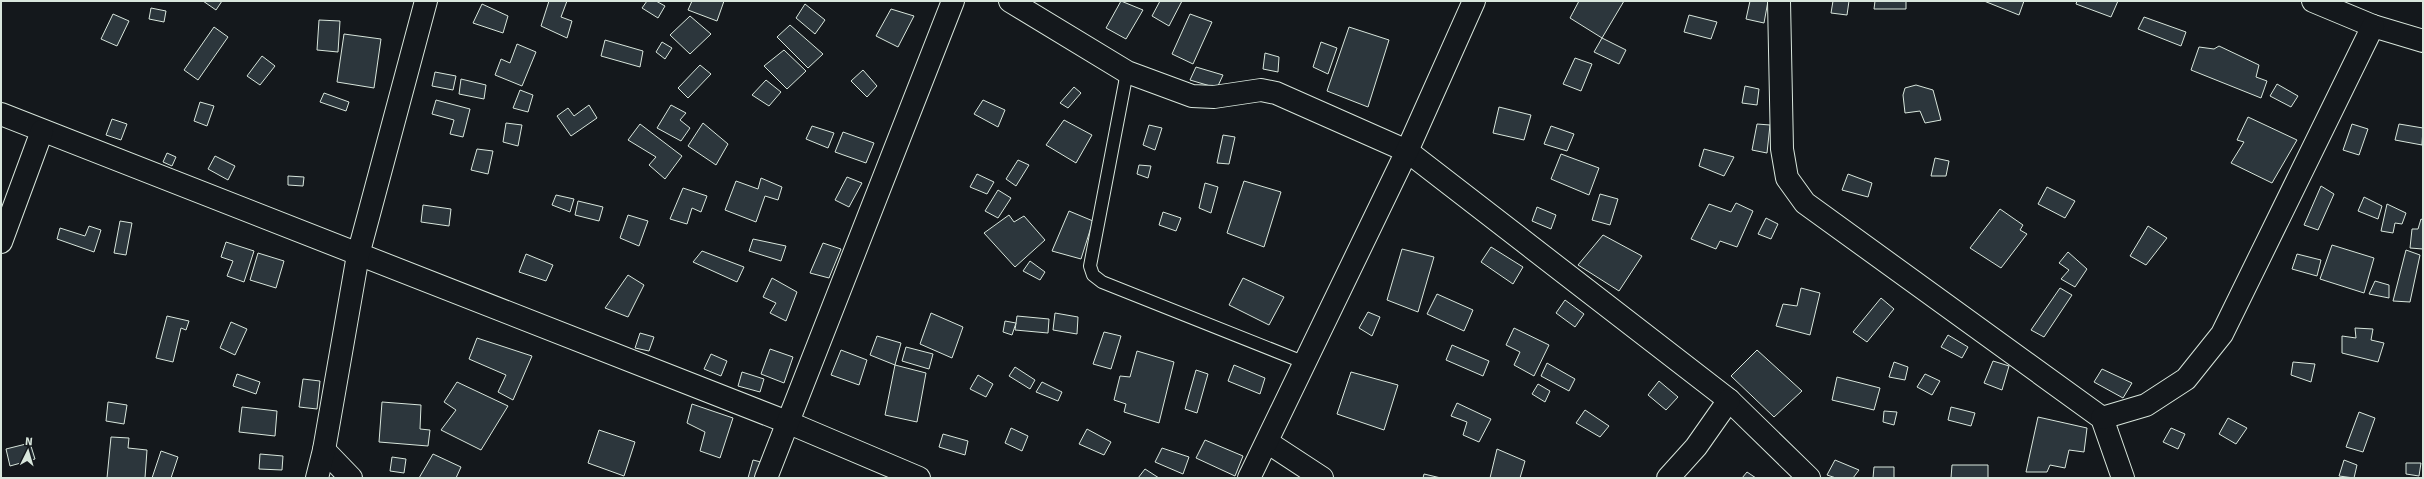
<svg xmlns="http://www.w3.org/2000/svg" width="2424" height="479" font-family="Signika,sans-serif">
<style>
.building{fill:#2c363c;stroke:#d8e6dc}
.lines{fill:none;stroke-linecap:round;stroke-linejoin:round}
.service-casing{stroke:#d8e6dc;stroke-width:14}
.minor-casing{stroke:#d8e6dc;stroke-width:24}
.service{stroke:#14181c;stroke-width:12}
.minor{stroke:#14181c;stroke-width:22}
</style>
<rect width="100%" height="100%" fill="#14181c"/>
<!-- building -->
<g class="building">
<path d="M203 1H222L216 10Z"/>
<path d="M549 1H567L561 17 572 21 567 38 541 26Z"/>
<path d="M647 1H656L665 6 658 18 642 8Z"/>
<path d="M692 1H724L717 21 688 10Z"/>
<path d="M1121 1 1143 10 1126 39 1106 28Z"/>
<path d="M1160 1H1182L1169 26 1152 16Z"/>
<path d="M1579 1H1624L1602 38 1570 18Z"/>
<path d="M1750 1H1768L1764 23 1746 19Z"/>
<path d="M1833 1H1849L1847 15 1831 13Z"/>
<path d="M1875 1H1906V9H1874Z"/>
<path d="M1984 1H2024L2019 15Z"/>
<path d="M2077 1H2118L2111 17 2076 4Z"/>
<path d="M482 4 508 16 503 33 473 23Z"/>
<path d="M805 4 825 20 815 34 796 18Z"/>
<path d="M151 8 166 11 164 22 149 19Z"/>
<path d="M891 9 914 16 898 47 876 36Z"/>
<path d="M113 14 129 21 117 46 101 39Z"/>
<path d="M1190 14 1212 22 1193 64 1172 54Z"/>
<path d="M1689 15 1717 22 1711 39 1684 32Z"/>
<path d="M690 16 711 34 690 54 670 35Z"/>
<path d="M2144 17 2186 32 2181 46 2138 29Z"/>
<path d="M319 20 340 21 338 52 317 50Z"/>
<path d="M790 25 823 54 808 68 777 37Z"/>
<path d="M214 27 228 37 198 80 184 70Z"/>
<path d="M1349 27 1389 40 1368 107 1327 91Z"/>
<path d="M344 34 381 39 374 88 337 82Z"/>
<path d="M1602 38 1626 50 1619 64 1594 52Z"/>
<path d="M605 40 643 51 640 67 601 56Z"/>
<path d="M662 42 672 48 665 59 656 52Z"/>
<path d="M1321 42 1337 48 1328 74 1313 67Z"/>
<path d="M517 44 536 52 522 86 495 75 501 59 510 63Z"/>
<path d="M2219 46 2259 65 2256 77 2267 81 2261 98 2191 70 2199 47 2214 49Z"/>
<path d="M784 50 806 71 787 89 764 66Z"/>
<path d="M1265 53 1279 57 1278 72 1263 69Z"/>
<path d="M262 56 275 66 260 85 247 76Z"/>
<path d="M1575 58 1592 64 1581 91 1563 84Z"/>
<path d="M700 65 711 74 688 98 678 88Z"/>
<path d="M1196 67 1223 75 1217 88 1190 80Z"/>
<path d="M863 70 877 86 867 97 851 81Z"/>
<path d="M435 72 456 76 453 90 432 86Z"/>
<path d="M461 79 486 85 484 99 459 94Z"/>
<path d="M766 80 781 92 769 106 752 95Z"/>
<path d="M2277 84 2298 96 2291 107 2270 96Z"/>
<path d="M1916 85 1933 90 1941 120 1925 123 1920 111 1905 113 1903 95 1905 88Z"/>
<path d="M1745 86 1759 89 1757 105 1742 103Z"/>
<path d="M1074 87 1081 93 1068 108 1060 103Z"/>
<path d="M520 90 533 95 528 112 513 108Z"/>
<path d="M324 93 349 102 346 111 320 102Z"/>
<path d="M436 100 470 109 463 137 450 134 454 120 432 114Z"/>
<path d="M983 100 1005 110 998 127 974 114Z"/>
<path d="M200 102 214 106 207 126 194 121Z"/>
<path d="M589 105 597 118 571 136 557 116 568 108 574 116Z"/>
<path d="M671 105 686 113 680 120 690 128 681 141 657 128Z"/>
<path d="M1499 107 1531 115 1524 140 1493 133Z"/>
<path d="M2248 117 2297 140 2272 183 2231 163 2244 142 2237 140Z"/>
<path d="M112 119 127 124 121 140 106 135Z"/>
<path d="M1064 120 1092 135 1076 163 1046 145Z"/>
<path d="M506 123 522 125 518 146 503 142Z"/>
<path d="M703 123 728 144 716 165 688 146Z"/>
<path d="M640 124 682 156 665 179 649 165 656 157 628 140Z"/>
<path d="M1757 124 1770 125 1767 153 1752 150Z"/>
<path d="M2352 124 2368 129 2359 155 2343 150Z"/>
<path d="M2399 124 2423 128 2422 145 2395 140Z"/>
<path d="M1149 125 1162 128 1155 150 1143 145Z"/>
<path d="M812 126 834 133 828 148 806 139Z"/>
<path d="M1551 126 1574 134 1567 151 1544 144Z"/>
<path d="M843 132 874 143 866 163 835 152Z"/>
<path d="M1223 135 1235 137 1229 164 1217 163Z"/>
<path d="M477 149 493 151 488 174 471 170Z"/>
<path d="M1704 149 1734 157 1724 176 1699 166Z"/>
<path d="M167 153 176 157 172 166 163 162Z"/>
<path d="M1561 154 1599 168 1589 195 1551 179Z"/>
<path d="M215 156 235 166 228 180 208 169Z"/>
<path d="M1935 158 1949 161 1946 176H1931Z"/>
<path d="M1018 160 1029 165 1016 186 1006 179Z"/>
<path d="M1139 165 1151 166 1148 178 1137 174Z"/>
<path d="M977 174 994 182 987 194 970 187Z"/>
<path d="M1848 174 1872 183 1868 197 1842 190Z"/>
<path d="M288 176 304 177 303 186 288 185Z"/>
<path d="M847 177 862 183 849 207 835 200Z"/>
<path d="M761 178 782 187 778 200 765 196 756 222 725 210 736 181 758 189Z"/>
<path d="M1244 181 1281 192 1264 247 1227 233Z"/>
<path d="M1205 183 1218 187 1211 213 1199 208Z"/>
<path d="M2321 186 2334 194 2318 230 2304 225Z"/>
<path d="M2047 187 2075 201 2065 218 2038 204Z"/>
<path d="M683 188 707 196 701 212 692 208 687 224 670 219Z"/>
<path d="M998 190 1011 198 998 218 985 211Z"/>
<path d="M1600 194 1618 199 1610 225 1592 220Z"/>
<path d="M556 195 574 199 570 212 552 205Z"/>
<path d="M2364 197 2382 206 2378 219 2358 211Z"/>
<path d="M578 201 603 207 599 221 575 215Z"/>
<path d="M1736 203 1753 211 1737 247 1720 241 1716 249 1691 239 1709 204 1731 212Z"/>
<path d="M2387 204 2406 213 2402 224 2395 223 2393 233 2381 231Z"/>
<path d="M423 205 451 209 449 226 421 222Z"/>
<path d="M1537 207 1556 215 1551 229 1532 221Z"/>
<path d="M2000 209 2023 225 2020 230 2027 234 2001 268 1970 248Z"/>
<path d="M1069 211 1093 221 1081 259 1052 251Z"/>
<path d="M1163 212 1181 218 1176 231 1159 225Z"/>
<path d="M628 215 648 221 639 246 620 238Z"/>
<path d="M1009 215 1014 222 1024 216 1045 240 1015 267 984 233Z"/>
<path d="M1766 218 1778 224 1771 239 1758 234Z"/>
<path d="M2421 219 2423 220V249L2410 248 2412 229H2418Z"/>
<path d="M120 221 132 223 126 255 114 253Z"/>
<path d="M89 226 101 230 94 252 57 239 60 228 85 236Z"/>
<path d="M2148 226 2167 238 2146 265 2130 256Z"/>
<path d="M1603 235 1642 256 1619 291 1578 265Z"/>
<path d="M753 239 786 246 781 261 749 251Z"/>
<path d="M226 242 254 251 244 282 227 276 233 261 221 257Z"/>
<path d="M823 243 841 249 829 278 810 273Z"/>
<path d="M2332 245 2374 258 2364 293 2320 279Z"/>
<path d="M1491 247 1523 267 1513 284 1481 262Z"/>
<path d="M1402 249 1434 257 1418 312 1387 300Z"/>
<path d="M2406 250 2420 255 2410 302 2393 301Z"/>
<path d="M702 251 744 267 737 282 693 262Z"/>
<path d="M2068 252 2087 269 2075 287 2061 279 2069 270 2059 263Z"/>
<path d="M258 253 284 261 276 288 250 280Z"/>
<path d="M526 254 553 265 546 281 519 272Z"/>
<path d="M2297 254 2321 260 2317 276 2292 269Z"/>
<path d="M1030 261 1045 272 1040 280 1023 271Z"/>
<path d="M628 275 644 285 628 317 605 308Z"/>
<path d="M772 278 797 292 786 321 770 313 776 303 763 297Z"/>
<path d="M1243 278 1284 297 1269 325 1229 305Z"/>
<path d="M2375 281 2389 285V298L2369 294Z"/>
<path d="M1801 288 1820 293 1810 335 1776 326 1783 304 1797 306Z"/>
<path d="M2060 288 2072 295 2044 337 2031 330Z"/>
<path d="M1437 294 1473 310 1464 331 1427 314Z"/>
<path d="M1881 298 1894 309 1867 342 1853 332Z"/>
<path d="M1565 300 1584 314 1575 327 1556 313Z"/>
<path d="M1368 312 1380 317 1372 336 1359 328Z"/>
<path d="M931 313 963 327 952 358 920 344Z"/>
<path d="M1055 313 1078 317 1077 334 1053 330Z"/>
<path d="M167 316 189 321 186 330 181 328 173 362 156 358Z"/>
<path d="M1017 316 1049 319 1048 333 1015 330Z"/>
<path d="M1005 321 1016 323 1012 335 1003 332Z"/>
<path d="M231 322 247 329 235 355 220 348Z"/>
<path d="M1514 328 1549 345 1534 376 1514 365 1520 352 1506 345Z"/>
<path d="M2355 328 2373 329 2371 340 2384 343 2378 362 2342 353V336L2356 338Z"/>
<path d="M1104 332 1121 336 1111 369 1093 364Z"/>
<path d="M640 333 654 337 649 351 635 348Z"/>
<path d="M1948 335 1968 347 1962 358 1941 347Z"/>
<path d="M877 336 901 343 895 365 870 355Z"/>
<path d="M477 338 532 356 513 400 498 392 506 375 469 359Z"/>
<path d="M1452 345 1489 361 1483 376 1446 360Z"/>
<path d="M906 347 933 354 929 369 902 361Z"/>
<path d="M770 349 793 357 784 383 761 374Z"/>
<path d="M841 350 867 360 859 385 831 375Z"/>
<path d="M1757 350 1802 391 1774 417 1731 376Z"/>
<path d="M1137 351 1174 362 1159 423 1124 412 1126 404 1114 400 1120 376 1130 377Z"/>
<path d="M711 354 727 361 721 376 704 369Z"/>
<path d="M1993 361 2009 366 2002 390 1984 383Z"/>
<path d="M1894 362 1908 367 1905 380 1889 377Z"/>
<path d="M2293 362 2315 364 2311 382 2291 375Z"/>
<path d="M1547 363 1575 379 1569 391 1541 376Z"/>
<path d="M895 365 926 373 917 422 885 415Z"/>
<path d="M1234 365 1265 378 1260 394 1228 381Z"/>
<path d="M1015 367 1035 380 1030 389 1009 376Z"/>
<path d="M2102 369 2132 383 2123 398 2094 382Z"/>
<path d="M1196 370 1208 374 1197 413 1185 409Z"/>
<path d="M742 372 764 379 760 392 738 386Z"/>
<path d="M1351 372 1398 385 1384 430 1337 414Z"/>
<path d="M237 374 260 382 256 394 233 386Z"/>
<path d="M1925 374 1940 381 1932 395 1917 387Z"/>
<path d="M978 375 993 384 986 397 970 389Z"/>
<path d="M1837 377 1880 388 1874 410 1832 400Z"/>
<path d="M303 379 320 381 317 409 299 407Z"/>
<path d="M1659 381 1678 397 1666 410 1648 395Z"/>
<path d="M457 382 508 406 481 450 441 430 456 410 444 402Z"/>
<path d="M1042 382 1062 392 1058 401 1036 392Z"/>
<path d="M1538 384 1550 391 1545 402 1532 394Z"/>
<path d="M108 402 127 405 124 424 106 421Z"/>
<path d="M382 402 421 405 420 429 430 430 428 446 379 442Z"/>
<path d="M1457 403 1491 419 1479 442 1463 435 1467 422 1451 416Z"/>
<path d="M692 404 733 418 720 458 700 451 705 432 687 423Z"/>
<path d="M242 407 277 411 275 436 239 432Z"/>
<path d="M1951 407 1975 413 1971 426 1948 420Z"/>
<path d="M1585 410 1609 426 1600 437 1576 423Z"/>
<path d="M1884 411 1897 412 1894 425 1883 422Z"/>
<path d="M2359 412 2375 418 2363 452 2346 447Z"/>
<path d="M2038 417 2087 428 2084 452 2069 450 2065 468 2050 465 2047 472H2026Z"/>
<path d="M2228 418 2247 428 2236 444 2219 434Z"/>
<path d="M1011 428 1028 436 1022 451 1005 443Z"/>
<path d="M2171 428 2185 434 2178 449 2163 442Z"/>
<path d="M1087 429 1111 442 1104 455 1079 444Z"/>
<path d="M599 430 635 442 624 476 588 463Z"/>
<path d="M943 434 968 441 965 455 939 447Z"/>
<path d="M111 437 129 438 128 448 147 450 145 478H107Z"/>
<path d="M1205 440 1243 456 1235 476 1196 458Z"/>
<path d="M30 443 35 459 10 466 6 449Z"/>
<path d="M1162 448 1189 457 1183 474 1155 462Z"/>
<path d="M1497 449 1525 461 1520 478H1490Z"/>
<path d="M161 451 178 457 171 478H152Z"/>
<path d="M260 454 283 456 282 470 259 469Z"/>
<path d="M433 454 461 467 456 478H419Z"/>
<path d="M392 457 406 459 404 473 390 471Z"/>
<path d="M753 460 765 463 761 478H748Z"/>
<path d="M1835 460 1859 470 1853 478H1836L1827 475Z"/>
<path d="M2344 460 2357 465 2354 478 2339 476Z"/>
<path d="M2406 463H2421L2419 476 2406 474Z"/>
<path d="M1952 465H1988V478H1951Z"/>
<path d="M1874 467H1894V478H1873Z"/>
<path d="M1145 469 1159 478H1138Z"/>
<path d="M1747 472 1756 478H1742Z"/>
<path d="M1424 474 1441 478H1423Z"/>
</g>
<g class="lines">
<defs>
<path id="service" d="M1127 72 1090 266 1093 275 1102 282 1303 362"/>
<g id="minor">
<path d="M1010 1 1127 72 1192 96 1214 97 1261 90 1276 93 1407 151 1729 400 1809 478"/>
<path d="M1779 1 1782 149 1787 178 1805 203 2102 418 2123 478"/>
<path d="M2313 1 2373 26 2423 41"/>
<path d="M1 114 787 422 919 478"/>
<path d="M1 242 42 131"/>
<path d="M2102 418 2146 405 2186 379 2222 334 2373 26"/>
<path d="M1267 442 1322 478"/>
<path d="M324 450 351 478"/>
<path d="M317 478 324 450 358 255 426 1"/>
<path d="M766 478 953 1"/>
<path d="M1249 478 1407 151 1474 1"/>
<path d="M1668 478 1696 447 1729 400"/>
</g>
</defs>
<!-- service casing -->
<use href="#service" class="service-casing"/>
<!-- minor casing -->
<use href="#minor" class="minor-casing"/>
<!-- service -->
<use href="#service" class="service"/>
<!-- minor -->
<use href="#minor" class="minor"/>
</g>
<!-- border -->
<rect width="2424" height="479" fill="none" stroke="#d8e6dc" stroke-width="4"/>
<!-- north arrow -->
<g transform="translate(28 451) rotate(5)" stroke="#14181c" stroke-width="3" paint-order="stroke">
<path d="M0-3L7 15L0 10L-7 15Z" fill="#d8e6dc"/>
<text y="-6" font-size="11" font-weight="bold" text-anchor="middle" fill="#d8e6dc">N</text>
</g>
</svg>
